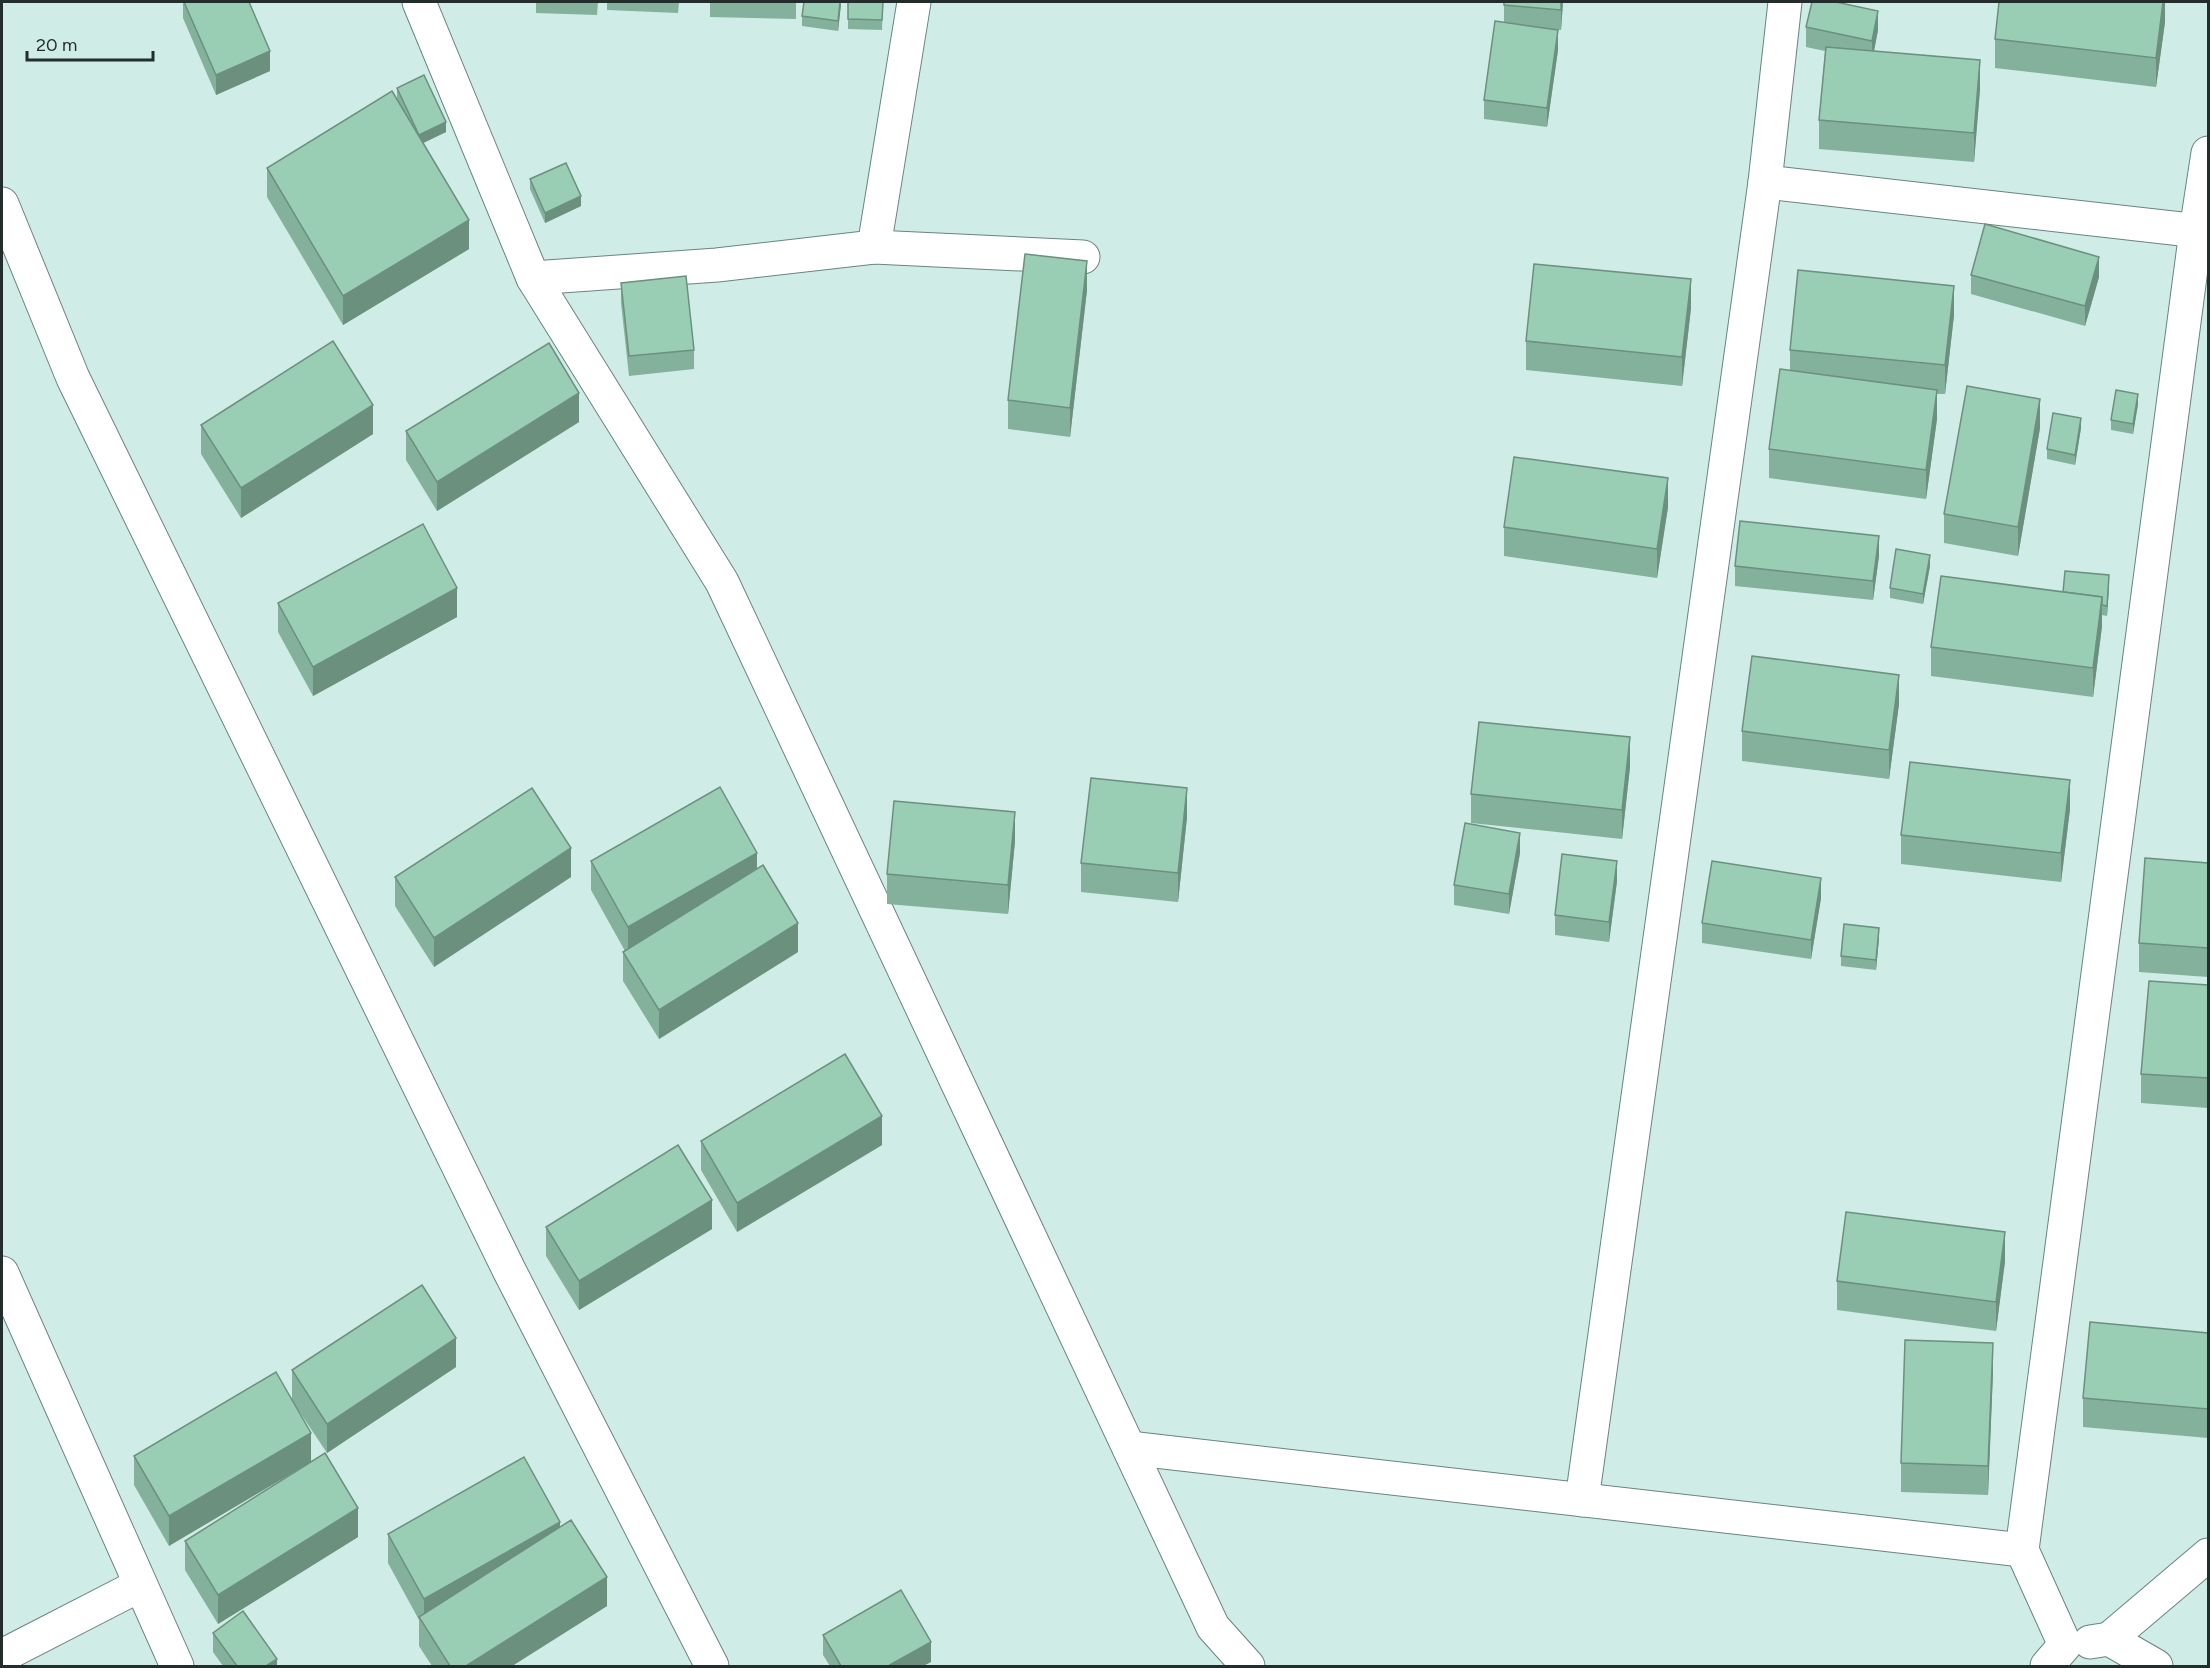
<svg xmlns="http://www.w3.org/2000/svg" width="2210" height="1668" font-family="Figtree,sans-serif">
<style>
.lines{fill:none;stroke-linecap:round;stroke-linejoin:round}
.minor-casing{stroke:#6a8480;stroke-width:35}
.minor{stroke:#fff;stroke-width:33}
.wall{fill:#84b19b}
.shaded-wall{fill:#6b907e}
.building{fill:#99ceb4;stroke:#6b907e;stroke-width:1.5}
</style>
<rect width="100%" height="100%" fill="#cfece7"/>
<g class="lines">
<defs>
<g id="minor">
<path d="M419 2 533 278 722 582 1213 1627 1248 1666"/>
<path d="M1765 182 2208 232"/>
<path d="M2 204 73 378 509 1270 712 1666"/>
<path d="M874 247 914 2"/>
<path d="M533 278 717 265 874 247 1083 257"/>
<path d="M2 1273 177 1666"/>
<path d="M1129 1448 2022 1550"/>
<path d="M1582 1500 1765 182 1785 2"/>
<path d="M2109 1639 2208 1555"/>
<path d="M2090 1642 2109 1639 2156 1666"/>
<path d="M2 1656 140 1585"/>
<path d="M2047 1666 2065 1645 2022 1550 2196 231 2208 153"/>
</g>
</defs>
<!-- minor casing -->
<use href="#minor" class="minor-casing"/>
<!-- minor -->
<use href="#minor" class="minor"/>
</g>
<!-- wall -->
<g class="wall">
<path d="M183 2H249L270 71 216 95 183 18Z"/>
<path d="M536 2H598L597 15 536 13Z"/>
<path d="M607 2H679L678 13 607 10Z"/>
<path d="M710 2H796V19L710 17Z"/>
<path d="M841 2 838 31 802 26V16Z"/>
<path d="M848 2H883L882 30 848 29Z"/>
<path d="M1504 2H1563L1561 30 1545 28 1558 50 1547 127 1484 119V100L1504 23Z"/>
<path d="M2165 2V22L2156 87 1995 68V39Z"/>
<path d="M1806 27 1878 30 1874 51 1980 89 1974 162 1819 149V120L1825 51 1806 47Z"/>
<path d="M397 88 446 132 423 143 469 249 343 325 267 197V168L400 105 397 98Z"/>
<path d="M530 179 581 206 545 223 530 189Z"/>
<path d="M1971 275 2099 277 2085 326 1971 294Z"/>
<path d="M621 283 694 350V369L629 376 621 303Z"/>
<path d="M1087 290 1070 437 1008 429V400Z"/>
<path d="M1691 308 1682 386 1526 370V341Z"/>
<path d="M1954 315 1945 394H1937V419L1926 499 1769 478V449L1790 370V350Z"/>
<path d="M2138 404 2133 434 2111 430V420Z"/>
<path d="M579 422 437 511 406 460V431Z"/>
<path d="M201 425 373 434 241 518 201 454Z"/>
<path d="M2040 428 2018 556 1944 543V514Z"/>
<path d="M2081 428 2075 465 2047 459V449Z"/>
<path d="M1668 507 1657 578 1504 556V527Z"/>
<path d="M1879 556 1873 600 1735 586V566Z"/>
<path d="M1930 566 1923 604 1890 598V588Z"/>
<path d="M2109 585 2107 616 2102 615V626L2093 697 1931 676V647L2063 592Z"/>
<path d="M278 603 457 617 313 696 278 632Z"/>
<path d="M1899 704 1889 779 1742 761V731Z"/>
<path d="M1630 767 1622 839 1471 823V794Z"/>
<path d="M2070 809 2061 882 1901 864V835Z"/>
<path d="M1187 817 1178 902 1081 892V863Z"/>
<path d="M1015 841 1008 914 887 904V874Z"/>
<path d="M1520 853 1509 914 1454 905V885Z"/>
<path d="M591 861 757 869 798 952 659 1039 623 981V952L625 951 591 890Z"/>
<path d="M2208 863V977L2139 972V943Z"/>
<path d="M395 877H571L434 967 395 906Z"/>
<path d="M1617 881 1609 942 1555 935V915Z"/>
<path d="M1821 898 1811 959 1702 943V923Z"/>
<path d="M1879 938 1876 970 1841 966V956Z"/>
<path d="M2208 985V1108L2141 1103V1074Z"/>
<path d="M701 1141 882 1145 737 1232 701 1170Z"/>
<path d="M546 1227 712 1229 579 1310 546 1256Z"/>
<path d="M2005 1261 1996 1331 1837 1310V1281Z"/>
<path d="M2208 1333V1438L2083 1427V1398Z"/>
<path d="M456 1367 327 1453 293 1402 169 1546 134 1485V1456L292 1399V1370Z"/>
<path d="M1993 1372 1988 1495 1901 1492V1463Z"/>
<path d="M560 1527 607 1606 512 1666H432L419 1646V1620L388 1563V1534Z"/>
<path d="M358 1537 218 1624 185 1570V1541Z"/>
<path d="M213 1633 277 1666H223L213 1652Z"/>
<path d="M823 1635 931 1662 923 1666H830L823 1655Z"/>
</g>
<!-- shaded-wall -->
<g class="shaded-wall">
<path d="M840 2 841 5 838 31V21Z"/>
<path d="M1561 2H1563L1561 30Z"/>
<path d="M2163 2H2165V22L2156 87V58Z"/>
<path d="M1878 11V30L1872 61V41Z"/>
<path d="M1558 30V50L1547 127V108Z"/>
<path d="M270 51V71L216 95V75Z"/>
<path d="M1980 60V89L1974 162V133Z"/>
<path d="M446 122V132L419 145V135Z"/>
<path d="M581 196V206L545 223V213Z"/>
<path d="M469 220V249L343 325V296Z"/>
<path d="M2099 257V277L2085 326V306Z"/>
<path d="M1087 261V290L1070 437V408Z"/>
<path d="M1691 279V308L1682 386V357Z"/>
<path d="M1954 286V315L1945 394V365Z"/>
<path d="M1937 390V419L1926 499V470Z"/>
<path d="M579 393V422L437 511V482Z"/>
<path d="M2138 394V404L2133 434V424Z"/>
<path d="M2040 399V428L2018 556V527Z"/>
<path d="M373 405V434L241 518V488Z"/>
<path d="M2081 418V428L2075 465V455Z"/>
<path d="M1668 478V507L1657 578V549Z"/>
<path d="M1879 536V556L1873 600V581Z"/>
<path d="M1930 555V566L1923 604V594Z"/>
<path d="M2109 575V585L2107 616V606Z"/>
<path d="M457 588V617L313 696V667Z"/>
<path d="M2102 597V626L2093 697V668Z"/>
<path d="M1899 675V704L1889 779V750Z"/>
<path d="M1630 737V767L1622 839V810Z"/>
<path d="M2070 780V809L2061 882V853Z"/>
<path d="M1187 788V817L1178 902V873Z"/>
<path d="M1015 812V841L1008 914V885Z"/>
<path d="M1520 833V853L1509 914V894Z"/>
<path d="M571 848V877L434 967V938Z"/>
<path d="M757 853V882L628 956V927Z"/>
<path d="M1617 861V881L1609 942V922Z"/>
<path d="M1821 878V898L1811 959V940Z"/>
<path d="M798 923V952L659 1039V1010Z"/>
<path d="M1879 928V938L1876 970V960Z"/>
<path d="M882 1116V1145L737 1232V1203Z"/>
<path d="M712 1200V1229L579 1310V1281Z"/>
<path d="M2005 1232V1261L1996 1331V1302Z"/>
<path d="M456 1338V1367L327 1453V1424Z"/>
<path d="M1993 1343V1372L1988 1495V1466Z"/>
<path d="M311 1433V1462L169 1546V1516Z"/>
<path d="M358 1508V1537L218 1624V1595Z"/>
<path d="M560 1522V1551L424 1624V1599Z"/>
<path d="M607 1577V1606L512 1666H466Z"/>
<path d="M931 1642V1662L923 1666H888Z"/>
<path d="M277 1659V1666H266Z"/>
</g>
<!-- building -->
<g class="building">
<path d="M184 2H249L270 51 216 75Z"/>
<path d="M804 2H840L838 21 802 16Z"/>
<path d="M848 2H883L882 20 848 19Z"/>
<path d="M1504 2H1561V10L1504 5Z"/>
<path d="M1812 2H1836L1878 11 1872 41 1806 27Z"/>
<path d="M1999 2H2163L2156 58 1995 39Z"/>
<path d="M1495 21 1558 30 1547 108 1484 100Z"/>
<path d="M1826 47 1980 60 1974 133 1819 120Z"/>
<path d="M424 75 446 122 419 135 397 88Z"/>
<path d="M392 91 469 220 343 296 267 168Z"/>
<path d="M566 163 581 196 545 213 530 179Z"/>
<path d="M1985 224 2099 257 2085 306 1971 275Z"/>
<path d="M1025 254 1087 261 1070 408 1008 400Z"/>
<path d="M1534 264 1691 279 1682 357 1526 341Z"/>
<path d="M1798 270 1954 286 1945 365 1790 350Z"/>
<path d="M686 276 694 350 629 356 621 283Z"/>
<path d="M333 341 373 405 241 488 201 425Z"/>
<path d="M549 343 579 393 437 482 406 431Z"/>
<path d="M1780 369 1937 390 1926 470 1769 449Z"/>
<path d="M1967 386 2040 399 2018 527 1944 514Z"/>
<path d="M2116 390 2138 394 2133 424 2111 420Z"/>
<path d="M2053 413 2081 418 2075 455 2047 449Z"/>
<path d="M1514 457 1668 478 1657 549 1504 527Z"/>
<path d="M1740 521 1879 536 1873 581 1735 566Z"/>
<path d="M423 524 457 588 313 667 278 603Z"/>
<path d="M1896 549 1930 555 1923 594 1890 588Z"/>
<path d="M2065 571 2109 575 2107 606 2102 605V597L2063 592Z"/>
<path d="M1941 576 2102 597 2093 668 1931 647Z"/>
<path d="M1752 656 1899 675 1889 750 1742 731Z"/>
<path d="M1479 722 1630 737 1622 810 1471 794Z"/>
<path d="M1910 762 2070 780 2061 853 1901 835Z"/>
<path d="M1091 778 1187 788 1178 873 1081 863Z"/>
<path d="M720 787 757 853 628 927 591 861Z"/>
<path d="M532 788 571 848 434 938 395 877Z"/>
<path d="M894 801 1015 812 1008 885 887 874Z"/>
<path d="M1465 823 1520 833 1509 894 1454 885Z"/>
<path d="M1562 854 1617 861 1609 922 1555 915Z"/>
<path d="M2145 858 2208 863V948L2139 943Z"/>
<path d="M1712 861 1821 878 1811 940 1702 923Z"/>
<path d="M763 865 798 923 659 1010 623 952Z"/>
<path d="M1844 924 1879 928 1876 960 1841 956Z"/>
<path d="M2149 981 2208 985V1078L2141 1074Z"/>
<path d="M845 1054 882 1116 737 1203 701 1141Z"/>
<path d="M678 1145 712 1200 579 1281 546 1227Z"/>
<path d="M1846 1212 2005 1232 1996 1302 1837 1281Z"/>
<path d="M422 1285 456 1338 327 1424 292 1370Z"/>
<path d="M2090 1322 2208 1333V1409L2083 1398Z"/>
<path d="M1905 1340 1993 1343 1988 1466 1901 1463Z"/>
<path d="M276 1372 311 1433 169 1516 134 1456Z"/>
<path d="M325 1453 358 1508 218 1595 185 1541Z"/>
<path d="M524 1457 560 1522 424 1599 388 1534Z"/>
<path d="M571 1520 607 1577 466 1666H450L419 1617Z"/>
<path d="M901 1590 931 1642 888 1666H841L823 1635Z"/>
<path d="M243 1611 277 1659 266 1666H237L213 1633Z"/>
</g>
<!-- border -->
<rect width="2210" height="1668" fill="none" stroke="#232e2c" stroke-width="6"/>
<!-- scale -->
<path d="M27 51v9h126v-9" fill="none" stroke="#232e2c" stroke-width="3"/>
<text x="36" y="51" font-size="18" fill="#232e2c" stroke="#cfece7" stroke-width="4.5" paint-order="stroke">20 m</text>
</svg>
